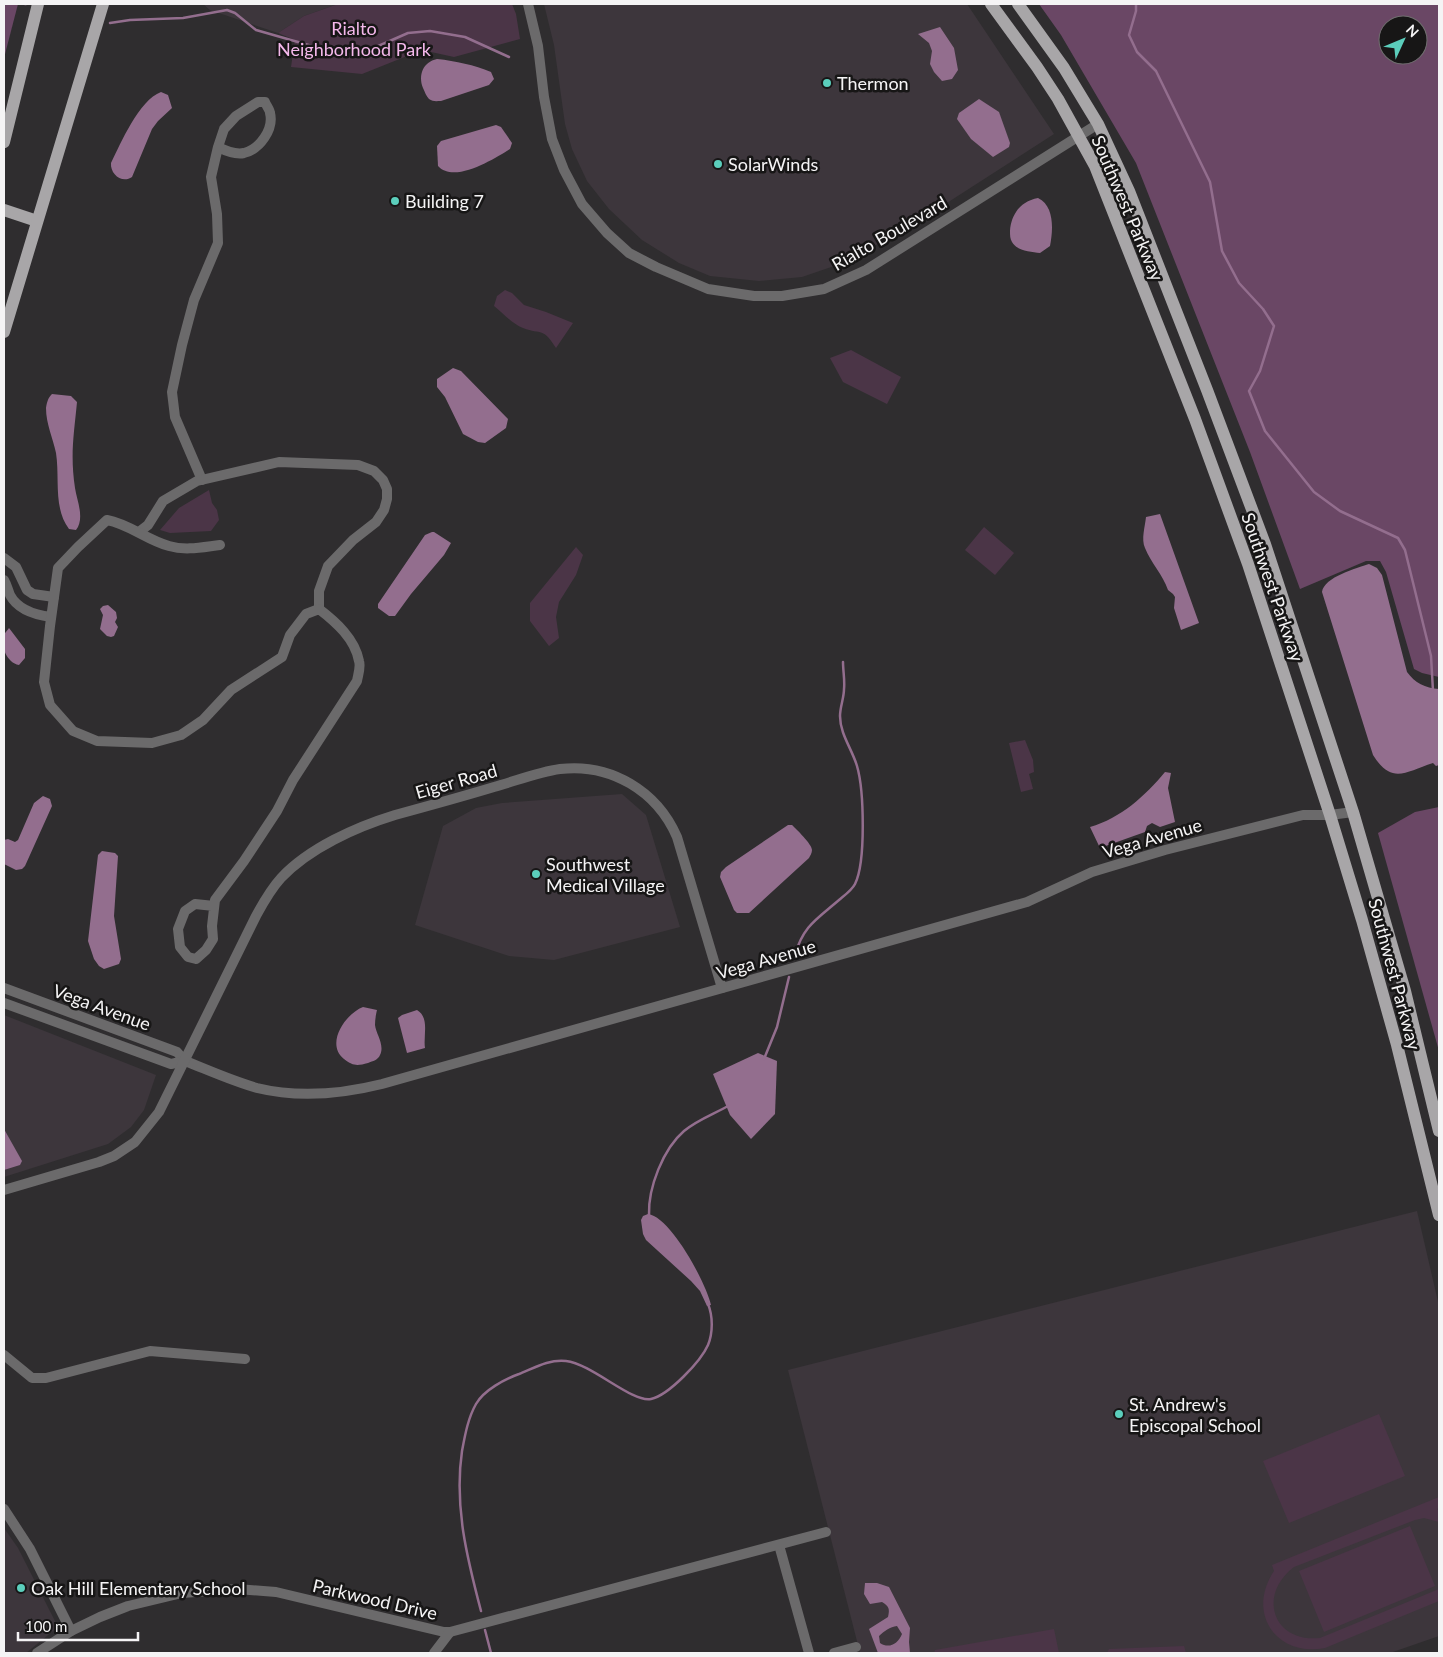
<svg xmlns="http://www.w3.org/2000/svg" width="1443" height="1657" font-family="Lato,sans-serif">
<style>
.built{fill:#3d363c}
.green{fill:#4b3547}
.forest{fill:#6a4765;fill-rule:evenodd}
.water{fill:#936e8e;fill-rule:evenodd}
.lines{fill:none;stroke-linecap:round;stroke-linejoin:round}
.stream{stroke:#936e8e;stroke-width:2.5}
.minor{stroke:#6b6a6b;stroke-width:10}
.major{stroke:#a8a6a8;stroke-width:12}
.poi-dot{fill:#5bcebc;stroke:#171616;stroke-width:2}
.labels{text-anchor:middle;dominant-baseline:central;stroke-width:5;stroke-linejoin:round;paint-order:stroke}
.park-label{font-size:18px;fill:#f4b8eb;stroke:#171616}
.poi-label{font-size:18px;fill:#f5f4f5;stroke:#171616;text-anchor:start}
.street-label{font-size:18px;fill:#f5f4f5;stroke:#171616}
</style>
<rect width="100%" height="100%" fill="#2f2d2f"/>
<!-- built -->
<g class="built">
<path d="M203 4H338L304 16 278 33 210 10Z"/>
<path d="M544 4H967L1054 134 908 228 840 264 802 277 759 281 710 276 679 263 642 240 609 209 587 181 572 149 565 124 554 45Z"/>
<path d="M622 794 646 815 680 927 554 960 509 956 415 925 443 826 476 808 502 803Z"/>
<path d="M4 1015 156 1075 144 1110 131 1127 108 1144 4 1177Z"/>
<path d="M1417 1211 1439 1306V1636L1390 1653H860L788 1370Z"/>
<path d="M4 1528 18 1548 58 1627 26 1653H4Z"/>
</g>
<!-- green -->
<g class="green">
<path d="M338 4H512L516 14 520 39 454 57 422 50 362 74 291 67 295 40 278 33 304 16Z"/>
<path d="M505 290 512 293 524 305 546 312 573 323 556 348C543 327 542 335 523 328 512 324 503 313 494 306L497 296Z"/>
<path d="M851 350 901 377 887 404 843 382 830 358Z"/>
<path d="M209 490 212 503 217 510 219 520 211 531 170 533 160 530 179 508Z"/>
<path d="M984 527 1014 553 995 575 965 550Z"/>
<path d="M576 547 583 555 576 575 559 602 556 617 559 638 549 646 530 621V603Z"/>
<path d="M1025 740 1033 760 1034 772 1029 774 1033 789 1021 792 1009 743Z"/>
<path d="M1379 1414 1405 1476 1289 1523 1263 1461Z"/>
<path d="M1439 1497V1508L1437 1509 1439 1511V1522L1424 1518 1415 1520 1294 1567C1257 1595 1273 1643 1320 1638L1439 1589V1601L1325 1648C1276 1657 1246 1613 1274 1571L1272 1565Z"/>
<path d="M1410 1526 1435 1586 1324 1632 1299 1571Z"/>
<path d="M1054 1629 1059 1653H934L935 1650Z"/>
<path d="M1184 1646 1186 1653H1107L1109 1649Z"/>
</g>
<!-- forest -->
<g class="forest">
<path d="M4 4H18L4 58Z"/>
<path d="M1039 4H1439V677L1422 673 1414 669 1386 572 1380 561H1366L1300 589 1250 452 1136 163 1061 35ZM1388 25H1418V55H1388Z"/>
<path d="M1439 807V1051L1378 833 1415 812Z"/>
</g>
<!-- water -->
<g class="water">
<path d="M940 27 954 48 958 70 952 79 942 81 934 72 930 64 932 51 929 43 918 34Z"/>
<path d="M437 59C456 61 474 65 491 72L494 79 489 85 441 101C437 101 433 102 429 99 426 96 425 92 423 88 418 75 423 62 437 59Z"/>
<path d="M161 92 168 95 172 108 158 121 152 129 132 177C122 184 110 174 111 163 121 143 139 100 161 92Z"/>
<path d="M979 99 999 112 1010 143 1009 147 993 157 971 139 957 119 959 113Z"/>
<path d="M496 125 501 127 512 143 510 149C494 159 454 184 438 166L437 146 441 141Z"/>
<path d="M1038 198C1055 206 1053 231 1050 246L1040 253C1031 252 1017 251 1012 242 1010 239 1010 235 1010 231 1011 214 1021 201 1038 198Z"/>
<path d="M453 368 461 371 508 419 506 428 485 443 478 442 463 434 445 397 437 387V379Z"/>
<path d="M52 394 71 396 77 402C74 434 70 455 75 488 77 501 85 518 76 530L69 529C53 508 60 478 56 453 53 438 46 424 46 408 47 402 48 398 52 394Z"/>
<path d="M1160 514 1199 623 1181 630 1174 608 1175 597 1173 594 1168 590C1163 575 1151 563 1145 548 1141 539 1145 527 1146 517Z"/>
<path d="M432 532H434L451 543 444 555 411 594 395 616H389L378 608V604L425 535Z"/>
<path d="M1369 564 1377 568 1382 575 1407 672C1415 683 1425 688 1439 689V765L1436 766 1433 763C1405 772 1392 785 1373 755L1322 592C1324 577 1357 568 1369 564Z"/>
<path d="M108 605 116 612 117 618 115 622 118 627 114 636 111 637 107 636 100 629 103 615 100 609 103 606Z"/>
<path d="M9 628 25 649V658L19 665C7 663 0 646 4 635 5 632 8 630 9 628Z"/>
<path d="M1165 772 1171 773 1168 788 1175 822 1160 827 1152 823 1147 826 1145 832 1100 848 1090 827C1121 818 1145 796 1165 772Z"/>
<path d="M43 796 50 799 52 806 25 866 22 869 16 870 4 864V840L8 839 15 842 18 840 34 803Z"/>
<path d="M788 825H792C796 829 812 844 812 850 812 853 810 856 809 858L749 913H737L734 910 720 877 721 872 726 867Z"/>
<path d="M102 851 115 853 118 856 114 916 121 959 119 964 104 969 99 966 94 959 88 941 98 855Z"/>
<path d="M363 1007 377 1010C376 1014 375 1020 375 1025 376 1034 385 1045 380 1055 378 1060 373 1061 368 1063 357 1066 353 1066 344 1059 325 1044 345 1014 363 1007Z"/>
<path d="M417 1010C430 1018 423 1035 425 1048L407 1053 398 1018 402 1015Z"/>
<path d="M758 1053 777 1061 775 1114 751 1139 730 1115 713 1074Z"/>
<path d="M4 1129 22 1161 20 1165 4 1170Z"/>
<path d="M648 1214C671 1217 706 1283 711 1305L707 1306 700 1291 691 1281 646 1240 643 1234 641 1220 643 1216Z"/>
<path d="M865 1583H877L889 1587 910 1628 909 1642 910 1653H878L869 1629 888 1617C890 1609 889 1606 882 1602L870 1604 864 1594ZM897 1626 902 1634C898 1644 889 1649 880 1643L879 1636C884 1631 890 1627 897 1626Z"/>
</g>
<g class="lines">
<!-- stream -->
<g class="stream">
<path d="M25 4H26"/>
<path d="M1136 4V11L1129 35 1137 52 1156 71 1210 182 1222 251 1239 283 1263 309 1274 326 1260 371 1249 391 1265 431 1314 492 1340 511 1398 538 1405 550 1431 656 1433 691"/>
<path d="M110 23 130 20 183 18 227 10 235 13 256 30 319 48 337 55 360 54 408 33 430 31 465 37 509 57"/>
<path d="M795 955C803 926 817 919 839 900 845 895 852 890 855 884 866 862 864 790 857 766 852 749 840 734 840 716 840 707 844 698 844 689 845 680 843 671 843 662"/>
<path d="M764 1059 777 1027 789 977"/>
<path d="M649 1215C648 1188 663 1149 684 1131 697 1120 714 1114 728 1106"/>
<path d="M481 1611C467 1558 454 1506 462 1451 465 1435 468 1418 476 1404 484 1390 505 1379 519 1374 534 1368 549 1359 566 1361 592 1364 632 1403 651 1399 669 1395 701 1361 708 1345 713 1333 713 1316 708 1304"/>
<path d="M485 1630 491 1653"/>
</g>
<!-- minor -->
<g class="minor">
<path d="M528 4 538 46 544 97 552 139 564 170 582 204 607 233 629 253 656 267 708 289 754 296H782L824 289 866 270 1098 124"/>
<path d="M202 480 175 417 172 392 182 345 194 300 218 243 217 214 211 177 218 147 224 129 236 116 258 102H265C266 105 270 110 270 113 274 129 260 149 244 153 235 155 226 151 218 147"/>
<path d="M139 532 148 525 163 501 197 481 279 462 358 465 374 471 383 480 387 489V499L384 510 376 522 353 540 328 566 319 591V609"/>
<path d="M4 558 16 567 27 590 33 594 54 597"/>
<path d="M4 580C7 585 8 590 10 595 18 610 35 615 51 617"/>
<path d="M214 906 195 904 185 911 178 929 180 947 188 957 196 959 206 950 213 939 212 926 215 900 244 861 277 811 293 780 357 681C358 675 361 667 359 661 355 639 336 622 319 609L306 614 290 635 282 657 231 690 203 720 181 735 152 743 97 741 73 731 50 705 44 682 50 626 58 568 78 547 107 520C129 524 147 540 169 546 186 551 203 547 220 545"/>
<path d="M4 988 177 1052 185 1061C208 1070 232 1081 257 1088 298 1098 342 1094 382 1084L1027 902 1092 872 1165 850 1303 815H1330L1353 812"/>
<path d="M4 1003 171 1064 185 1061"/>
<path d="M4 1190 99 1162 114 1156 135 1142 159 1112 256 916C263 903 271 889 281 878 309 848 356 827 395 815 428 806 461 797 494 787 516 781 538 772 560 769 611 763 657 791 677 837L722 988"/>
<path d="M4 1355 32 1378H46L150 1351 245 1359"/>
<path d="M4 1509 30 1549 71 1631"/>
<path d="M779 1545 809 1653"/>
<path d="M37 1653 71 1631 100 1617 128 1606 182 1593 237 1589 276 1592 444 1632H450L826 1532"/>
<path d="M434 1653 450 1632"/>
<path d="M834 1653 856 1647"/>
</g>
<!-- major -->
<g class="major">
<path d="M991 4 1037 67 1058 99 1095 166 1195 419 1248 564 1330 815 1362 920 1397 1045 1439 1215"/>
<path d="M1018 4 1064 68 1098 124 1129 191 1207 390 1265 544 1353 812 1405 991 1439 1131"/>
<path d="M4 142 38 4"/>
<path d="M4 210 37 221"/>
<path d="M4 332 103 4"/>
</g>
</g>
<!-- markers -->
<g class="poi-dot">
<circle cx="827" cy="83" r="5"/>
<circle cx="718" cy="164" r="5"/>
<circle cx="395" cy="201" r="5"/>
<circle cx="536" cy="874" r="5"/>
<circle cx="1119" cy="1414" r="5"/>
<circle cx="21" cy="1588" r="5"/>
</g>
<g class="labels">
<!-- park labels -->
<g class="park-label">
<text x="354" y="28">Rialto<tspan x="354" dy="21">Neighborhood Park</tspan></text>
</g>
<!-- poi labels -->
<g class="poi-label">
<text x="837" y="83">Thermon</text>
<text x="728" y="164">SolarWinds</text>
<text x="405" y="201">Building 7</text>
<text x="546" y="864">Southwest<tspan x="546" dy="21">Medical Village</tspan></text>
<text x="1129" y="1404">St. Andrew's<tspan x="1129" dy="21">Episcopal School</tspan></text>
<text x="31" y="1588">Oak Hill Elementary School</text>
</g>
<!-- street labels -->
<g class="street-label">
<text transform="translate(1128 208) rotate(67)">Southwest Parkway</text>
<text transform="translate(889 233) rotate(-30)">Rialto Boulevard</text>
<text transform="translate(1273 587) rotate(71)">Southwest Parkway</text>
<text transform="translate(456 781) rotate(-16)">Eiger Road</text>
<text transform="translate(1152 838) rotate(-16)">Vega Avenue</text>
<text transform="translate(766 959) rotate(-16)">Vega Avenue</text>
<text transform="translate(1395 974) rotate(75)">Southwest Parkway</text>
<text transform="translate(102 1007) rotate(20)">Vega Avenue</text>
<text transform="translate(375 1599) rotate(13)">Parkwood Drive</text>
</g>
</g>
<!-- border -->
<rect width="1443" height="1657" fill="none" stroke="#f5f4f5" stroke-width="10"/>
<!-- north arrow -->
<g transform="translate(1403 40) rotate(46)"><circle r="24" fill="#171616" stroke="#706f6f"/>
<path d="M0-4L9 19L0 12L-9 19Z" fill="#5bcebc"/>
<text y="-8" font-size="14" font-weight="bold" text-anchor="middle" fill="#f5f4f5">N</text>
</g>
<!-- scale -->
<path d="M18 1632v8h120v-8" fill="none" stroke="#f5f4f5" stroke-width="2.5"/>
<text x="25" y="1632" font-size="15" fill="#f5f4f5" stroke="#171616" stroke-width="4" paint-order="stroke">100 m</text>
</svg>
